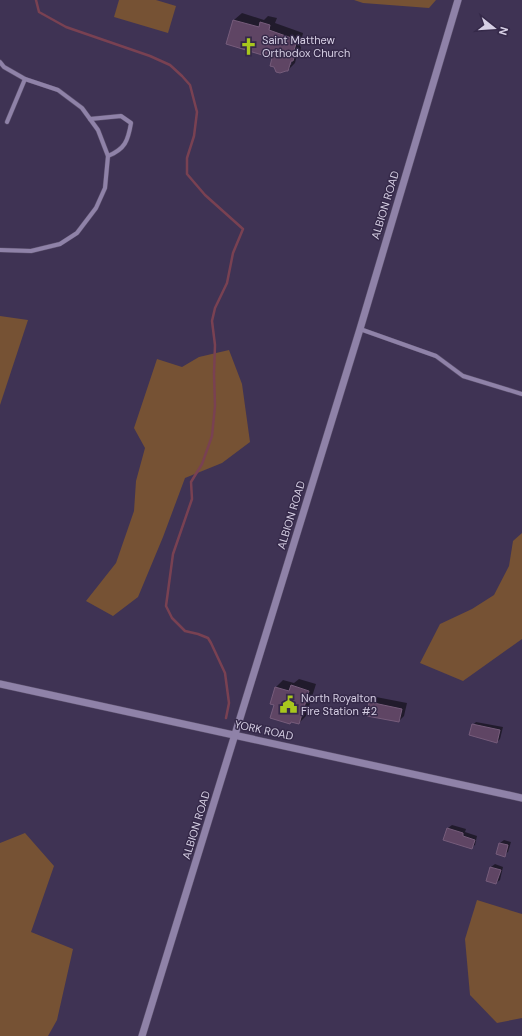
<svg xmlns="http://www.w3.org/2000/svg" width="522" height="1036" font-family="'DM Sans',sans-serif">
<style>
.green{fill:#765234}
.shadow{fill:#0007;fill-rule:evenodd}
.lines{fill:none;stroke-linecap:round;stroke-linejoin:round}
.stream{stroke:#794152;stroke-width:2.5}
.building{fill:#5f4564;stroke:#765c7b}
.minor-casing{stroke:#5b506c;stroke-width:5}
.tertiary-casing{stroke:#5b506c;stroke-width:8}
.minor{stroke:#8f82a8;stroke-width:4}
.tertiary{stroke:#8f82a8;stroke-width:7}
.labels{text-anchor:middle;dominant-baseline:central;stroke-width:3;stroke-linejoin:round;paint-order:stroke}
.poi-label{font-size:11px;fill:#d6cfe4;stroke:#352949;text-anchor:start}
.street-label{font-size:11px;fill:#d6cfe4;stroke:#352949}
</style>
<rect width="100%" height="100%" fill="#3f3354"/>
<!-- green -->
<g class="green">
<path d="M119 0H156L176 6 168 33 114 17Z"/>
<path d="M354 0H436L429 8 363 3Z"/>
<path d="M0 316 28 320 0 405Z"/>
<path d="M229 350 242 384 250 442 222 463 185 478 163 537 138 597 113 616 86 601 116 563 134 511 136 481 145 448 134 428 157 359 182 367 199 357Z"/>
<path d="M522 533V639L463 681 420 663 440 624 472 609 494 595 509 566 513 541Z"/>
<path d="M25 833 54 866 31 932 73 949 57 1020 48 1036H0V843Z"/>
<path d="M477 900 522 914V1018L497 1023 470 995 465 939Z"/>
</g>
<!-- shadow -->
<g class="shadow">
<path d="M242 13 264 20 268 16 277 18 275 23 303 33 300 46 301 47 300 53 297 55 295 63 288 70 273 58 234 20ZM293 56 291 65H289Z"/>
<path d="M299 679 316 684 306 716 299 723 275 704 271 703 276 687 283 680 294 683Z"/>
<path d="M376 697 407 703 404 716 399 721 370 702Z"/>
<path d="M476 722 503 727 500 739 497 742 473 725Z"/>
<path d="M452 825 466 829 465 832 477 836 475 845 471 848 445 839 448 828Z"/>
<path d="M504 840 511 842 508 852 504 855 497 853 500 843Z"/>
<path d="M495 864 503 867 500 880 496 883 491 867Z"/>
</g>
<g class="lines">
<!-- stream -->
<path class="stream" d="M36 0 39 12 66 27 150 56 170 65 182 76 190 85 197 112 194 136 187 158V174L205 195 243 229 233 253 227 283 215 308 212 321 215 345 214 374 215 406 212 436 202 464 191 482 192 499 173 554 166 606 172 618 185 631 198 634 208 638 211 643 225 673 229 703 226 718"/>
</g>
<!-- building -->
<g class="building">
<path d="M233 20 259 27 260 22 270 25 269 30 297 40 293 54H295L293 61H291L288 71H286L280 73 276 72 274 67 270 66 272 58 226 44Z"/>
<path d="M291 685 309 691 299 724 291 722 290 724 270 718 274 705 270 704 275 687 289 691Z"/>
<path d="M369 702 402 709 399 722 367 716Z"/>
<path d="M472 724 500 730 497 743 469 735Z"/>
<path d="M447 828 463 833V836L475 840 472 849 443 840Z"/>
<path d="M499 843 508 845 505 857 496 854Z"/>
<path d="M490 867 501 870 496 884 486 881Z"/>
</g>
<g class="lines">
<defs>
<g id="minor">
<path d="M0 62 4 67 25 79 58 90 82 108 98 130 108 156 105 188 96 208 77 233 60 244 31 251 0 250"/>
<path d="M90 119 121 116 131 123C128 141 125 149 108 156"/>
<path d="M7 122 25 79"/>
<path d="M360 329 436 356 463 376 522 394"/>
</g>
<g id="tertiary">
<path d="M0 684 522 798"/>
<path d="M142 1036 360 329 458 0"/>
</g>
</defs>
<!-- minor casing -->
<use href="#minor" class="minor-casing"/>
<!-- tertiary casing -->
<use href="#tertiary" class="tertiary-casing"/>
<!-- minor -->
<use href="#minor" class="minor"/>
<!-- tertiary -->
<use href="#tertiary" class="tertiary"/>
</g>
<!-- icons -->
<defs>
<symbol id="church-bare" viewBox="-9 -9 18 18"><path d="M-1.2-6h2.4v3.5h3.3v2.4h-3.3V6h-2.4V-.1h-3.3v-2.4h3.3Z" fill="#a8c71d" stroke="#352949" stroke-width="2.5" paint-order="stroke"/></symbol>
<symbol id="civic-bare" viewBox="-9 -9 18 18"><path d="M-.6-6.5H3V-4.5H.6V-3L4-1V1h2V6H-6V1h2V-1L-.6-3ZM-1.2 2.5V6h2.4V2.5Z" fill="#a8c71d" stroke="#352949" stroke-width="2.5" paint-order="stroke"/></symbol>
</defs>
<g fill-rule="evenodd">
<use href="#church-bare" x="236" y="34" width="25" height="25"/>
<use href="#civic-bare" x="276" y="692" width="25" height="25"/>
</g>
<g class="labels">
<!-- poi labels -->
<g class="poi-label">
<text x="262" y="40">Saint Matthew<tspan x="262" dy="13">Orthodox Church</tspan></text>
<text x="301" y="698">North Royalton<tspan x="301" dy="13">Fire Station #2</tspan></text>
</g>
<!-- street labels -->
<g class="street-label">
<text transform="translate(385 205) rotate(-73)">ALBION ROAD</text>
<text transform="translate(291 515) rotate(-73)">ALBION ROAD</text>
<text transform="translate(264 730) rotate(12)">YORK ROAD</text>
<text transform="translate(196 825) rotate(-73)">ALBION ROAD</text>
</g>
</g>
<!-- north arrow -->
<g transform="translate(494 28) rotate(107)" stroke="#352949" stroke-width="3" paint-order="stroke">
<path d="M0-3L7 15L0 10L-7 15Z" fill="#d6cfe4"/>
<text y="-6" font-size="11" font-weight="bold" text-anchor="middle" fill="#d6cfe4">N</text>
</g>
</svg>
